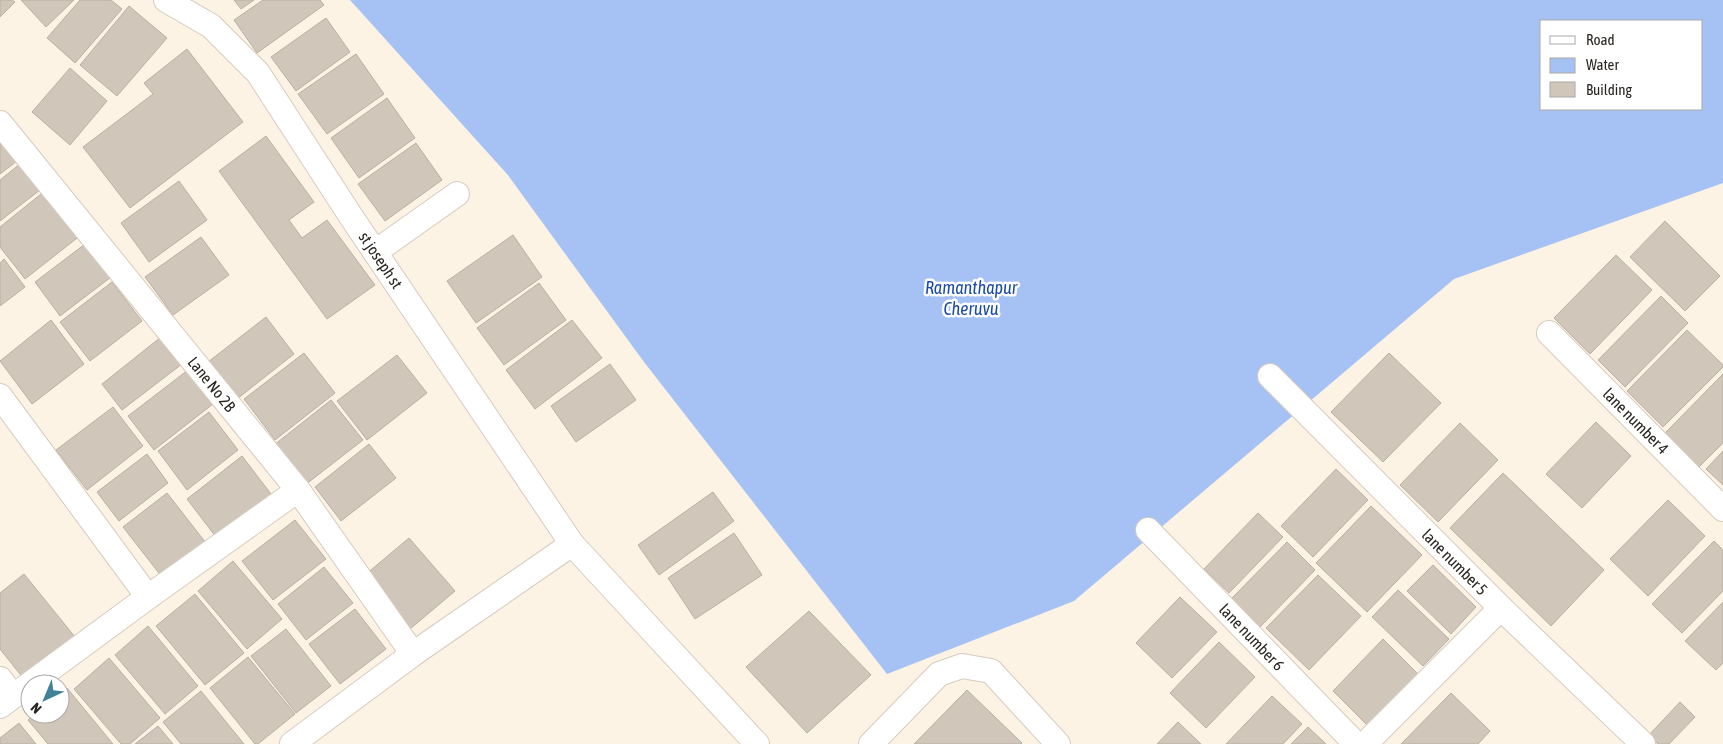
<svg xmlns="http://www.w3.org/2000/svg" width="1723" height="744" font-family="'Asap Condensed',sans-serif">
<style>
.water{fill:#a6c2f4;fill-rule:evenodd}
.building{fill:#d0c6b9;stroke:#b9afa2}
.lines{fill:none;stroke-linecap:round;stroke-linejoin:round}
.street-casing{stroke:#d5cbbe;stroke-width:26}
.street{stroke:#fff;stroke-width:24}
.labels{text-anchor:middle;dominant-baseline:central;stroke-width:5;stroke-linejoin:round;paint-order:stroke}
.street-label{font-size:16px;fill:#282520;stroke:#fff}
.water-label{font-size:18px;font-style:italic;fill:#194ba7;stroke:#fff}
</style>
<rect width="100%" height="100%" fill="#fdf3e5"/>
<!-- water -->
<path class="water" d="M350 0H1723V183L1454 279 1074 601 887 674 644 362 507 174ZM1542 21H1702V109H1542Z"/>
<!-- building -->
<g class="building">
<path d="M0 0H12L15 2 0 17Z"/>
<path d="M21 0H74L46 27Z"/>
<path d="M80 0H111L122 9 75 63 47 38Z"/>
<path d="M234 0H254L241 9Z"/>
<path d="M263 0H320L324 5 257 53 234 20Z"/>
<path d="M129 6 167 38 117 96 80 65Z"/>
<path d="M326 18 350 52 296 91 271 57Z"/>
<path d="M187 49 243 122 130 208 83 147 153 94 144 83Z"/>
<path d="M356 54 384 94 327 134 298 94Z"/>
<path d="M70 68 107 101 70 145 32 112Z"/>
<path d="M387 98 415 138 359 178 331 138Z"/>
<path d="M266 136 314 202 289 220 302 238 327 220 375 285 327 319 219 171Z"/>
<path d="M0 139 17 161 0 174Z"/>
<path d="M416 143 442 180 385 221 358 184Z"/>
<path d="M20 164 40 190 0 221V180Z"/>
<path d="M179 181 207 220 149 262 121 223Z"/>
<path d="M46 190 81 235 25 279 0 247V227Z"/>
<path d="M1665 221 1720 276 1685 311 1630 257Z"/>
<path d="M513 235 542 277 476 323 447 281Z"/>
<path d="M201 237 229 275 173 315 145 277Z"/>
<path d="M89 241 115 274 60 316 35 282Z"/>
<path d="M1616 255 1652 290 1590 354 1554 318Z"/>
<path d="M4 259 25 287 0 306V263Z"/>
<path d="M112 282 142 321 90 361 60 322Z"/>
<path d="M539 283 566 320 504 365 477 328Z"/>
<path d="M1661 296 1688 323 1625 387 1598 360Z"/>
<path d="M266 317 294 354 237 399 208 362Z"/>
<path d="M51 320 84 364 32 404 0 361Z"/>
<path d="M572 320 602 358 535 409 506 370Z"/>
<path d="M1687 330 1723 365V367L1663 427 1627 391Z"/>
<path d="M161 337 182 364 122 410 102 384Z"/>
<path d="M304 353 335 393 275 440 244 399Z"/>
<path d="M1389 353 1441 403 1383 462 1331 412Z"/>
<path d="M397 355 427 393 367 440 337 401Z"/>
<path d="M610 364 636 400 576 442 551 406Z"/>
<path d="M188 370 213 404 154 450 128 416Z"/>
<path d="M1723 374V443L1699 467 1665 433Z"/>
<path d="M331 400 363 440 305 485 274 445Z"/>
<path d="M113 407 143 446 87 490 56 450Z"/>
<path d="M209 412 238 450 187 490 158 451Z"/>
<path d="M1596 422 1631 456 1582 508 1546 474Z"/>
<path d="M1460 423 1498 460 1438 522 1400 485Z"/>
<path d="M369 444 396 478 341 521 315 487Z"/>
<path d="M1723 451V485L1706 469Z"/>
<path d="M147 454 168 483 119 521 97 492Z"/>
<path d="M242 456 271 494 216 537 187 499Z"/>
<path d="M1336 469 1368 500 1313 557 1281 526Z"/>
<path d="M1503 473 1604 570 1551 626 1450 528Z"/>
<path d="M713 492 734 521 659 575 638 545Z"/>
<path d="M167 493 206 543 162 577 123 527Z"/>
<path d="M1668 500 1705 536 1648 596 1610 559Z"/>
<path d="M1371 506 1422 555 1367 612 1316 563Z"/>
<path d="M1258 513 1283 537 1229 593 1204 569Z"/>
<path d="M295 520 326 559 273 600 242 561Z"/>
<path d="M734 533 762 575 695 619 668 578Z"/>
<path d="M409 538 455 591 410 629 365 575Z"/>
<path d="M1714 541 1723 550V591L1682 633 1652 604Z"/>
<path d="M1287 542 1315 570 1260 627 1231 599Z"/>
<path d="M233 561 282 619 247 649 198 591Z"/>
<path d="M1433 565 1476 607 1451 634 1407 591Z"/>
<path d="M324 567 353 603 306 640 278 604Z"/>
<path d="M24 574 75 637 24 679 0 649V593Z"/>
<path d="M1318 575 1361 616 1309 670 1266 628Z"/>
<path d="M1398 590 1449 639 1423 666 1372 617Z"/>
<path d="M195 594 244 653 205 685 156 626Z"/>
<path d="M1180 597 1217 632 1172 678 1136 643Z"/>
<path d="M1723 602V663L1716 670 1685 641Z"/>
<path d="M355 609 386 649 340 684 309 644Z"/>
<path d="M809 611 871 675 807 733 746 667Z"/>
<path d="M148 626 198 686 165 714 115 655Z"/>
<path d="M286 629 331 686 296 713 251 656Z"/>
<path d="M1383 639 1419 675 1369 727 1333 691Z"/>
<path d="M1219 642 1255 677 1206 728 1170 693Z"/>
<path d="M248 657 295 714 258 744H255L210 688Z"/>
<path d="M109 658 160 718 130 744H121L74 689Z"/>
<path d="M67 688 113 744H48L28 720 36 714H60V694Z"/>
<path d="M967 690 1022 743 1021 744H914Z"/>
<path d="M201 691 244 744H181L163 722Z"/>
<path d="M1451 693 1490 731 1478 744H1401Z"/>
<path d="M1272 696 1302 724 1283 744H1226Z"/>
<path d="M1680 702 1695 717 1669 744H1658L1649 735Z"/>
<path d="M1178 722 1201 744H1157Z"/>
<path d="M19 723 36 744H0V738Z"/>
<path d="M158 726 173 744H135Z"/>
<path d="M1308 727 1326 744H1291Z"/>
</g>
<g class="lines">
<defs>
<g id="street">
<path d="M166 0 211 26 258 73 352 218 572 544 757 744"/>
<path d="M0 123 298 490 413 654"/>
<path d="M375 252 457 194"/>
<path d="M1549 333 1723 509"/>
<path d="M1270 376 1501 608 1643 744"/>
<path d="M0 396 148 597"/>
<path d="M1148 530 1356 744"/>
<path d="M0 679 13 696"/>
<path d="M0 706 148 597 298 490"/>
<path d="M292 744 413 654 572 544"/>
<path d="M871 744 939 674 962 666 991 671 1058 744"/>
<path d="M1365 744 1501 608"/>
</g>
</defs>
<!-- street casing -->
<use href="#street" class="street-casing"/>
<!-- street -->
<use href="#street" class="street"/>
</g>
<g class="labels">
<!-- street labels -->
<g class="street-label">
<text transform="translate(381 260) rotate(56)">st joseph st</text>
<text transform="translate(212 384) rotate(51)">Lane No 2B</text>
<text transform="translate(1636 421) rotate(45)">lane number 4</text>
<text transform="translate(1455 562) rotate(45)">lane number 5</text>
<text transform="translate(1252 637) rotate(46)">lane number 6</text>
</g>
<!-- water labels -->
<g class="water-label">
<text x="971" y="287">Ramanthapur<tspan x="971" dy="21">Cheruvu</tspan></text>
</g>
</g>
<!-- legend -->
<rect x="1540" y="20" width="162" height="90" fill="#ffffff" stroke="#a9a8a6"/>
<rect x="1550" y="36" width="25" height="8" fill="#ffffff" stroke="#a9a8a6"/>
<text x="1586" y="45" font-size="15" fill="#282520">Road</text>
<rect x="1550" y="58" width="25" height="15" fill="#a6c2f4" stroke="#a9a8a6"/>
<text x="1586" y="70" font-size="15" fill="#282520">Water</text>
<rect x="1550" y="82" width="25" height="15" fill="#d0c6b9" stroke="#a9a8a6"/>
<text x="1586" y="95" font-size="15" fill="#282520">Building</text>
<!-- north arrow -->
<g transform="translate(45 699) rotate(224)"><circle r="24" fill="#ffffff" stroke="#a9a8a6"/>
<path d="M0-4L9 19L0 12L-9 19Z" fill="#428296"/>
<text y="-8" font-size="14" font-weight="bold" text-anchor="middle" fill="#282520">N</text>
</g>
</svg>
